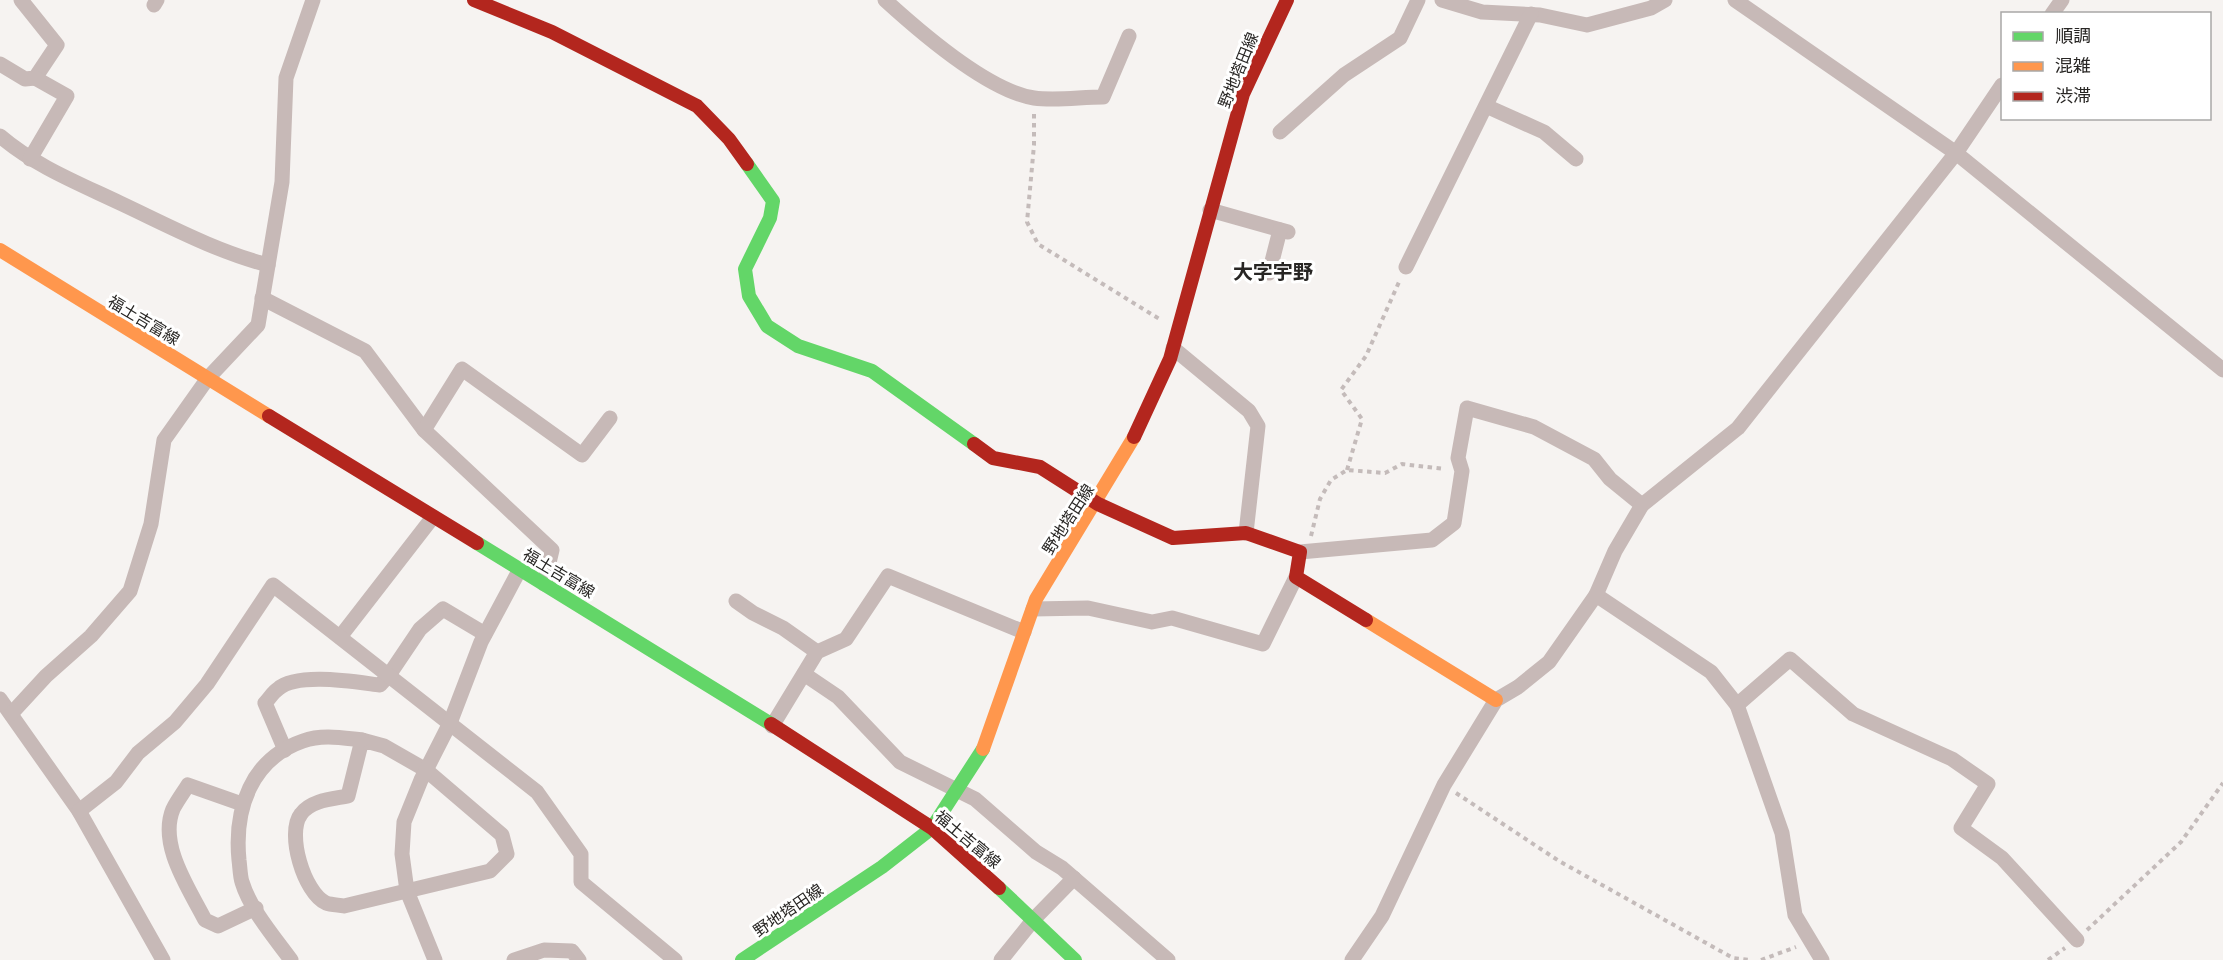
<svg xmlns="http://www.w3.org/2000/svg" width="2223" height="960" font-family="Mulish,'Noto Sans JP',sans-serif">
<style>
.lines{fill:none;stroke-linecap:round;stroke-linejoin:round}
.path{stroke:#c4bbba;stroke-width:4;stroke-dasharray:4.5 4.5;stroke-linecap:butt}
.street{stroke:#c7b9b7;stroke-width:15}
.fast{stroke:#63d668;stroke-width:14}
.slow{stroke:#ff974d;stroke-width:14}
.jam{stroke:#b3261e;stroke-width:14}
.labels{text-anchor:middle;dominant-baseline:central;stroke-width:6;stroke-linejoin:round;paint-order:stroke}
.street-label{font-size:16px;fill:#282624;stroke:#fff}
.quarter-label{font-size:20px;font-weight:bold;fill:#282624;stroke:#fff}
</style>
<rect width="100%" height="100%" fill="#f6f3f1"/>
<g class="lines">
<!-- path -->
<g class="path">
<path d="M1034 114V145L1027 222 1038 244 1161 320"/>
<path d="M1347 470 1362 419 1341 390 1366 356 1399 282"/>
<path d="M1311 536 1320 499 1331 480 1347 470 1385 473 1402 464 1445 469"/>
<path d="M1456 793 1559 861 1733 958 1751 960"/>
<path d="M2087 930 2181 842 2223 783"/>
<path d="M1761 960 1796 947"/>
<path d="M2048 960 2065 948"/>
</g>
<!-- street -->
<g class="street">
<path d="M885 0C919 31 988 91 1034 98 1056 101 1081 97 1103 97L1129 36"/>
<path d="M1442 0 1482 12 1540 15 1587 25 1651 8 1665 0"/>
<path d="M1735 0 1956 153 2223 370"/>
<path d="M154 5 157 0"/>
<path d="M2052 14 2062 0"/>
<path d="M0 64 25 79 35 78 57 45 21 0"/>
<path d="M1486 106 1544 132 1576 159"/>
<path d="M1280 132 1344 75 1400 38 1418 0"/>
<path d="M0 136C35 166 78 183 120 203 169 226 215 251 268 265"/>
<path d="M30 159 67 96 35 78"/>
<path d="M1210 210 1288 232"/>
<path d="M1406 267 1531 14"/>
<path d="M1269 273 1280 230"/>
<path d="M262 298 365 351 424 430"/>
<path d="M1173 348 1249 411 1258 426 1246 533"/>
<path d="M1300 552 1432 540 1454 523 1462 471 1458 458 1467 408 1534 427 1594 459 1610 479 1642 505"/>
<path d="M544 584 552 550 424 430 462 369 582 455 610 418"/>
<path d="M1596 595 1711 672 1737 705 1782 833 1795 915 1822 960"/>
<path d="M736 601 753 613 783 628 817 652"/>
<path d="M1033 609 1088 608 1152 622 1172 618 1263 644 1296 577"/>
<path d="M340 637 433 517"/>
<path d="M804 674 838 697 900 762 975 799 1036 852 1062 868 1168 960"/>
<path d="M0 699 79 811 163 960"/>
<path d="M1737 705 1790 659 1853 714 1952 759 1988 784 1961 828 2002 858 2077 940"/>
<path d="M11 714 46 676 91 636 130 591 151 524 164 440 208 378 258 325 282 182 286 78 313 0"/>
<path d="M772 726 817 652 846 639 888 576 1024 632"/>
<path d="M362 740 384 746 426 770 502 835 507 854 490 871 344 906C339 905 331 905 326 903 304 893 286 833 301 814 311 800 333 799 348 796Z"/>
<path d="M285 750 265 703C269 699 273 692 278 689 297 672 355 682 380 685L389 675 420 629 443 609 485 634"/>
<path d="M242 804 188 785C183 793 177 801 173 809 158 845 190 890 205 920L218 926 256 908"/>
<path d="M79 811 116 782 138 753 175 722 207 684 273 585 537 792 581 854V882L675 960"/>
<path d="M291 960C275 938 250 909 242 882 240 876 240 867 239 860 234 809 251 759 303 741 322 734 343 738 362 740"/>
<path d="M435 960 407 891 402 854 404 822 421 780 450 723 481 642 520 569"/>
<path d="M514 960 544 950 572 951 579 960"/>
<path d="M1001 960 1034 919 1074 878"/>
<path d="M1352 960 1382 916 1444 785 1496 700 1518 687 1549 662 1596 595 1615 551 1642 505 1738 428 1956 153 2002 85"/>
</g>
<!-- fast -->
<g class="fast">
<path d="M747 164 773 201 770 218 745 269 749 296 767 326 798 346 872 371 974 444"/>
<path d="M477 543 771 724"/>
<path d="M999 888 1075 960"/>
<path d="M742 960 882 867 932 828 983 749"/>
</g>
<!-- slow -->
<g class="slow">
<path d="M0 250 269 416"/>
<path d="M1366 620 1496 700"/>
<path d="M983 749 1036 599 1134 437"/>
</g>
<!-- jam -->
<g class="jam">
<path d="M474 0 552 32 697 106 729 139 747 164"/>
<path d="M269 416 477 543"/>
<path d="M1134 437 1170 359 1243 94 1287 0"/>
<path d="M974 444 993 458 1040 467 1098 504 1173 538 1246 533 1300 552 1296 577 1366 620"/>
<path d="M771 724 932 828 999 888"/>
</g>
</g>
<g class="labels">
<!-- street labels -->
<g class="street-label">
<text transform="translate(1238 70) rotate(-68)">野地塔田線</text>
<text transform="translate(144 320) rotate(31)">福土吉富線</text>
<text transform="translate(1068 519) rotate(-57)">野地塔田線</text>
<text transform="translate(559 573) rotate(31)">福土吉富線</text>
<text transform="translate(968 839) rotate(40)">福土吉富線</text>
<text transform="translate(788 910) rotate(-34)">野地塔田線</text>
</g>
<!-- quarter labels -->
<g class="quarter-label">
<text x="1273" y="271">大字宇野</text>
</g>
</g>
<!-- legend -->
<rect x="2001" y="12" width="210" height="108" fill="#ffffff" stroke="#a9a8a7" stroke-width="1.5"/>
<rect x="2013" y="32" width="30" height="9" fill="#63d668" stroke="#a9a8a7" stroke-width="1.5"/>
<text x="2055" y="42" font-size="18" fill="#282624">順調</text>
<rect x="2013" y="62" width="30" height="9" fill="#ff974d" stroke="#a9a8a7" stroke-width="1.5"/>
<text x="2055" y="72" font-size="18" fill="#282624">混雑</text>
<rect x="2013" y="92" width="30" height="9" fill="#b3261e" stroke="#a9a8a7" stroke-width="1.5"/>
<text x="2055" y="102" font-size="18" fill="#282624">渋滞</text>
</svg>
